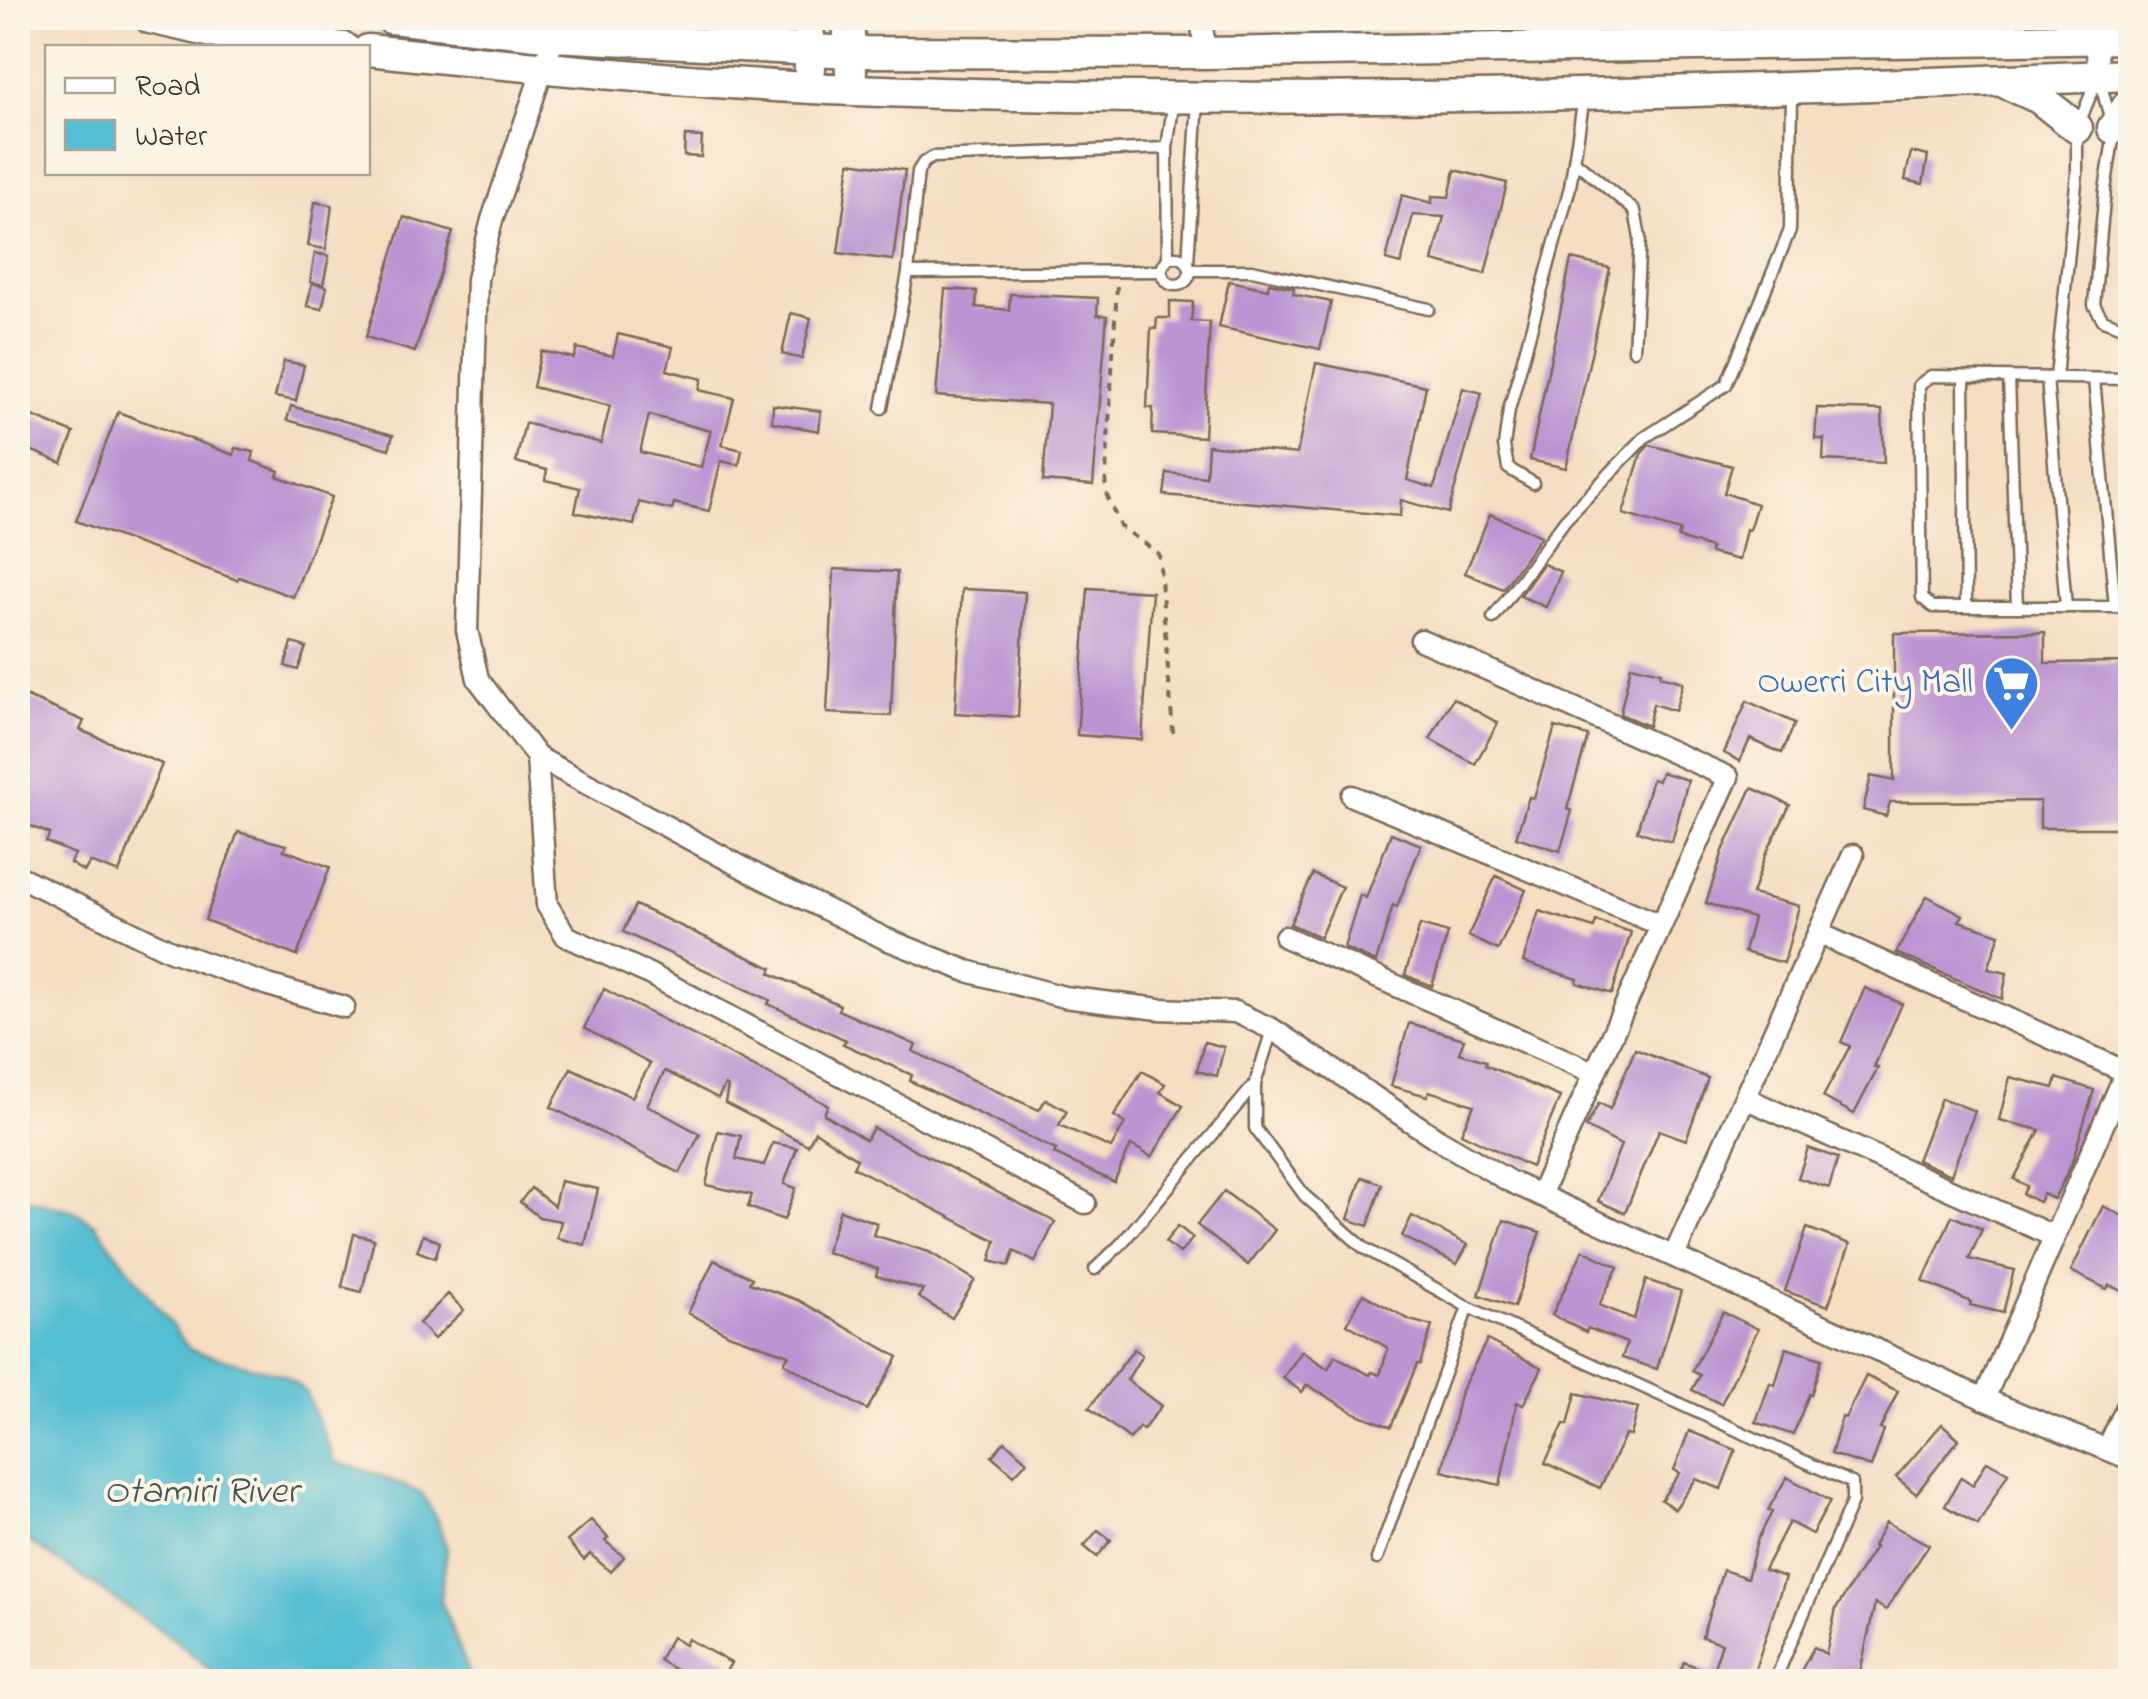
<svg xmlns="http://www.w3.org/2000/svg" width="2148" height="1699" font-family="'Indie Flower',sans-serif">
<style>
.water{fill:#55bed2;stroke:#487478;stroke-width:2.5}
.building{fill:#bc94d2;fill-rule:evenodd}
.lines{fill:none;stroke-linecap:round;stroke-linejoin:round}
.service-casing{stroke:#7c6957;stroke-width:15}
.minor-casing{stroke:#7c6957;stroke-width:25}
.primary-casing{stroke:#7c6957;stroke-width:35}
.path{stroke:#7c6957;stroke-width:4;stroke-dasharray:8 8;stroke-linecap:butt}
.service{stroke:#fff;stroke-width:10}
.minor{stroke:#fff;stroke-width:20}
.primary{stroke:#fff;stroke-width:30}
.labels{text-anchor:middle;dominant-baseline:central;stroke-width:8;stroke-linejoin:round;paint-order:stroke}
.shop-label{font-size:35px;fill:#366cbe;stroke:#fcf5e5;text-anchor:end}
.water-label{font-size:38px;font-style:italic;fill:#435654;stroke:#fcf5e5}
</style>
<rect width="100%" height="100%" fill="#fcf5e5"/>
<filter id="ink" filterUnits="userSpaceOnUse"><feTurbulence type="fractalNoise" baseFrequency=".01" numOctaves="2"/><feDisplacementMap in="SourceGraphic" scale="20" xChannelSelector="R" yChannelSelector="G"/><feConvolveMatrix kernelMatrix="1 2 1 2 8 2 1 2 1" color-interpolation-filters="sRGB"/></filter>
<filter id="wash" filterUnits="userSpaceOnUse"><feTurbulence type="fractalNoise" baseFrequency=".0048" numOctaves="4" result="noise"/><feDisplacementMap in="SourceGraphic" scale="40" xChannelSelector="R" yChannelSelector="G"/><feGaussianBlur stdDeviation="2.25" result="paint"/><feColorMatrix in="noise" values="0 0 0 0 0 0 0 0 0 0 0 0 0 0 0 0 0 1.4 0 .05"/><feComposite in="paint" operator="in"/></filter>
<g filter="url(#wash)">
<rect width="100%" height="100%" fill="#f5dec2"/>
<!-- water -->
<path class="water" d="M18 1197 74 1211 95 1224 190 1350 284 1375 305 1391 335 1462 374 1473 422 1494 437 1520 447 1549 440 1599 468 1670 470 1681H222L174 1639 18 1534Z"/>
<g id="blocks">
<!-- building -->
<g class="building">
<path d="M685 136 702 137 701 157 684 156Z"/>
<path d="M1911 152 1928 156 1923 184 1905 180Z"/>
<path d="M850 162 905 170 893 260 838 253Z"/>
<path d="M1455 170 1507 183 1485 274 1433 261 1444 217 1413 215 1401 264 1386 260 1402 195 1432 203V196L1449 197Z"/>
<path d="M315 202 332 205 326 249 308 246Z"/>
<path d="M404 217 453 232 415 352 366 337Z"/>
<path d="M315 253 329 256 323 285 310 282Z"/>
<path d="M1571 259 1610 268 1566 468 1530 460Z"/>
<path d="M1229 281 1268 289 1269 283 1294 288 1293 294 1331 302 1320 349 1219 327Z"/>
<path d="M312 283 327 287 322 309 307 306Z"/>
<path d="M945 289 977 291 976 307 1009 310 1010 294 1098 298 1097 315 1107 316 1093 485 1043 481 1049 404 936 396Z"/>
<path d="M1170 301 1193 302 1191 321 1210 322 1204 437 1152 434 1153 408H1147L1151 328 1156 329 1157 318H1170Z"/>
<path d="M791 313 811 318 802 359 782 354Z"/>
<path d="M618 334 673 347 667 370 702 379 699 390 734 398 722 445 742 450 739 465 721 461 709 511 674 503 672 510 639 502 634 525 575 512 580 488 545 480 547 470 516 462 525 423 601 443 610 406 533 387 541 351 574 358 577 348 613 356ZM649 415 711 431 701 467 640 452Z"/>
<path d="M284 361 304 365 296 401 275 397Z"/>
<path d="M1316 363 1426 386 1407 480 1434 488 1463 388 1482 393 1448 513 1401 500 1400 516 1164 495 1167 473 1206 477 1208 445 1297 454Z"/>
<path d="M773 405 821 411 819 431 772 422Z"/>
<path d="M291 406 393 435 389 449 287 420Z"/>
<path d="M1817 408 1882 410 1884 463 1823 460 1824 439H1815Z"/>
<path d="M18 410 74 433 62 463 18 445Z"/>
<path d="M118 412 234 455 235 448 254 452 252 461 279 471 277 476 332 497 293 597 239 577 237 580 76 521Z"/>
<path d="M1649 445 1732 466 1724 493 1757 504 1749 530 1746 529 1739 560 1710 553 1711 548 1678 538 1680 531 1623 514 1641 454Z"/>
<path d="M1490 514 1541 536 1503 589 1465 573Z"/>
<path d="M1543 564 1561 572 1546 607 1520 596Z"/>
<path d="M834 569 897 572 891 716 827 713Z"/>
<path d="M1088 588 1152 592 1142 740 1077 735Z"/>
<path d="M962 589 1025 592 1018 717 955 713Z"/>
<path d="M2045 632V663L2130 662V828H2040V801L1890 802 1886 816 1863 810 1871 776 1894 781V633Z"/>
<path d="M292 643 306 647 298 670 285 666Z"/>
<path d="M1631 665 1661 672 1660 676 1683 682 1675 711 1653 704 1648 726 1620 714Z"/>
<path d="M18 693 84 721 80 730 162 764 119 873 90 862 84 872 70 863 75 854 46 842 50 834 18 821Z"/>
<path d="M1453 698 1498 723 1475 764 1430 739Z"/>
<path d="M1747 701 1795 723 1782 753 1750 739 1740 761 1724 753Z"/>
<path d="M1555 727 1588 736 1567 809 1572 811 1560 851 1516 837 1529 797 1534 798Z"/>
<path d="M1661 772 1688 780 1672 842 1637 831 1652 779 1658 781Z"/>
<path d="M1752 788 1790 805 1765 856 1752 894 1799 906 1784 963 1744 952 1753 918 1706 903 1723 851Z"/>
<path d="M238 832 286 845 284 850 330 867 297 956 205 920Z"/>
<path d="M1391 833 1421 845 1397 907 1393 905 1376 962 1344 948 1360 895 1366 898Z"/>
<path d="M1313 874 1342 887 1320 937 1290 924Z"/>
<path d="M1496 876 1526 890 1498 950 1468 936Z"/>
<path d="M1927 896 1963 915 1959 921 2000 934 1988 969 2007 973 2002 999 1896 953Z"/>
<path d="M635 905 772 968 770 973 840 1005 838 1010 916 1045 913 1051 981 1084 1039 1110 1046 1099 1067 1111 1059 1125 1111 1148 1125 1123 1114 1116 1142 1071 1165 1084 1160 1092 1183 1106 1152 1157 1131 1145 1114 1182 1054 1154 1056 1150 910 1081 912 1075 843 1044 846 1040 768 1004 770 1000 623 932Z"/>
<path d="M1539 911 1594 928 1596 921 1631 932 1612 994 1577 983 1578 979 1523 962Z"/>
<path d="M1420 925 1448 933 1432 986 1405 975Z"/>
<path d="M1865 988 1902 1004 1874 1067 1878 1068 1854 1114 1823 1097 1850 1046 1841 1042Z"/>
<path d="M604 989 828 1105 824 1114 866 1140 873 1128 1055 1222 1035 1262 1014 1251 1009 1266 990 1261 996 1241 853 1167 857 1159 815 1131 808 1145 725 1103 728 1087 725 1085 718 1098 665 1071 647 1105 700 1134 680 1173 551 1107 571 1068 632 1097 650 1064 584 1028Z"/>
<path d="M1409 1023 1464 1039 1459 1053 1486 1061 1485 1065 1560 1097 1531 1167 1461 1133 1474 1105 1429 1091 1427 1096 1391 1086Z"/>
<path d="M1204 1042 1224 1047 1217 1076 1197 1071Z"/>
<path d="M1635 1049 1708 1078 1686 1140 1659 1130 1625 1213 1598 1201 1621 1145 1586 1127 1599 1103 1610 1109Z"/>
<path d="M2010 1077 2054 1088 2057 1078 2094 1090 2071 1165 2054 1199 2043 1194 2039 1202 2023 1194 2027 1186 2014 1179 2040 1130 1999 1120Z"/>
<path d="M1941 1098 1975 1111 1951 1175 1917 1160Z"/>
<path d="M718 1131 741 1136 736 1159 764 1165 773 1143 797 1148 784 1184 796 1188 784 1220 748 1207 752 1195 706 1185Z"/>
<path d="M1808 1148 1838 1158 1829 1188 1798 1178Z"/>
<path d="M1362 1177 1382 1184 1368 1226 1348 1219Z"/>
<path d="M560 1181 598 1189 585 1245 557 1238 561 1221 539 1217 520 1202 531 1188 554 1206Z"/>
<path d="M1224 1191 1275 1230 1248 1265 1197 1225Z"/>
<path d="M2103 1206 2130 1220V1295L2109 1285 2107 1289 2071 1271Z"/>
<path d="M840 1210 877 1223 873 1235 929 1252 975 1280 952 1318 918 1297 923 1290 876 1276 878 1269 826 1252Z"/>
<path d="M1412 1216 1468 1245 1457 1264 1402 1236Z"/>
<path d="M1952 1216 1982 1229 1969 1259 2014 1270 2003 1313 1970 1305 1971 1302 1923 1281Z"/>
<path d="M1504 1220 1540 1232 1514 1307 1479 1295Z"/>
<path d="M1178 1226 1193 1238 1180 1253 1165 1242Z"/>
<path d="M1807 1228 1850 1244 1828 1306 1785 1291Z"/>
<path d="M354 1234 374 1239 362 1292 342 1287Z"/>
<path d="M423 1235 440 1242 435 1258 417 1251Z"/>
<path d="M1583 1250 1618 1267 1599 1305 1634 1319 1646 1280 1681 1291 1657 1369 1622 1358 1627 1343 1588 1328 1586 1332 1552 1315Z"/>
<path d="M714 1260 752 1278 749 1283 798 1300 898 1357 867 1410 784 1363 789 1355 731 1335 688 1313Z"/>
<path d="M448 1294 464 1310 434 1339 419 1323Z"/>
<path d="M1363 1294 1410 1320 1432 1326 1420 1364H1417L1391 1427 1355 1413 1307 1385 1302 1392 1283 1378 1302 1351 1328 1369 1335 1356 1370 1375 1372 1372 1380 1375 1388 1348 1347 1324Z"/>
<path d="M1723 1312 1758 1329 1721 1404 1692 1390 1700 1375 1692 1371Z"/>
<path d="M1487 1340 1542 1368 1523 1405 1517 1402 1500 1485 1442 1471 1461 1391Z"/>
<path d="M1786 1348 1822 1359 1811 1395 1809 1394 1793 1435 1756 1422 1770 1383 1775 1385Z"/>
<path d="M1134 1349 1142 1355 1127 1380 1161 1406 1143 1430 1139 1427 1130 1439 1089 1408Z"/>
<path d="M1866 1376 1898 1391 1880 1429 1884 1430 1871 1467 1831 1454 1842 1417 1845 1418Z"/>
<path d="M1576 1393 1638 1408 1631 1436 1625 1435 1600 1488 1545 1463 1564 1424 1568 1425Z"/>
<path d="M1942 1424 1959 1439 1916 1494 1896 1477Z"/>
<path d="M1689 1431 1736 1450 1721 1489 1696 1479 1675 1509 1661 1500 1680 1473 1674 1470Z"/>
<path d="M1005 1441 1027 1461 1014 1475 992 1456Z"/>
<path d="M1987 1461 2008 1473 1978 1525 1945 1506 1961 1477 1973 1485Z"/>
<path d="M1787 1477 1830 1501 1812 1534 1789 1522 1764 1570 1785 1577 1751 1682H1676L1684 1662 1712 1673 1722 1643 1702 1637 1723 1570 1747 1578 1757 1541 1772 1512 1768 1510Z"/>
<path d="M591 1520 608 1538 605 1541 624 1557 611 1572 590 1554 584 1560 567 1541Z"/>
<path d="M1886 1522 1929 1545 1886 1610 1875 1603 1858 1682H1795L1814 1647 1826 1654 1836 1609 1875 1547 1873 1546Z"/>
<path d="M1098 1530 1111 1540 1097 1557 1084 1546Z"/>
<path d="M672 1637 685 1645 688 1639 731 1663 720 1682H696L659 1660Z"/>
</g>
</g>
</g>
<g filter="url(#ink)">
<use href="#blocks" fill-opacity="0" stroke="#7c6957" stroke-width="2.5"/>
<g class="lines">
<defs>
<g id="service">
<path d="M2100 82 2113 128V140L2105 190 2094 305 2103 320 2130 330"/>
<path d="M1576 162 1635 211 1640 238 1634 350"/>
<circle cx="1176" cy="271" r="14"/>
<path d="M1168 259 1167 148 1174 99"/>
<path d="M1188 263 1198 99"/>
<path d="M1190 270H1252L1429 309"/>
<path d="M908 273 918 171 924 162 933 157 1167 148"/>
<path d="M2056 377 2077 174V128L2096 82"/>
<path d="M1964 378 1966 606"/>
<path d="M2009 378 2017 607"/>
<path d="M2047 378 2066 607"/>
<path d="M2094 379 2115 607"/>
<path d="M2130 379 1931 376 1919 385 1922 598 1933 607H2130"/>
<path d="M882 408 908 273 1161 271"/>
<path d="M1533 483 1508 468 1504 446 1509 410 1570 187 1584 97"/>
<path d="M1493 618 1565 520 1644 438 1726 385 1790 230 1792 94"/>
<path d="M1272 1030 1255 1084V1128L1305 1196 1364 1248 1468 1307 1852 1483V1502L1774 1682"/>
<path d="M1095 1269 1121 1244 1255 1084"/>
<path d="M1377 1559 1468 1307"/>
</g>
<g id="minor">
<path d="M1202 18 1204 53"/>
<path d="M2096 18 2098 76"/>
<path d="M554 36 492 220 477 279 467 630 478 679 537 757 766 880 886 939 967 971 1064 997 1159 1009 1235 1012 1272 1029 1439 1140 1509 1181 1984 1399 2130 1459"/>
<path d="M1421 640 1728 777 1540 1195"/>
<path d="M537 757 547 905 566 936 647 973 1085 1203"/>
<path d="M1352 796 1661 925"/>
<path d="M18 876 171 951 268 985 344 1007"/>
<path d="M1818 933 2126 1072 1984 1399"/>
<path d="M1285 937 1595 1073"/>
<path d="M1745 1098 2053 1236"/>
<path d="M1674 1256 1853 855"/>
<path d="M2107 1449 2130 1401"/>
</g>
<g id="primary">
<path d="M150 18 226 35 344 48"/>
<path d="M391 18 554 36 851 52 1204 53 2130 38"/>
<path d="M808 18 810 69"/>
<path d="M848 18 851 72"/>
<path d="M368 50C529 67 692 83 854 90 1279 107 1706 93 2130 75"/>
<path d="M2004 82 2039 98 2077 128"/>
<path d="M2113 128 2130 103"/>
</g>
</defs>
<!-- service casing -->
<use href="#service" class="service-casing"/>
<!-- minor casing -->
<use href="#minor" class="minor-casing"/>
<!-- primary casing -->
<use href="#primary" class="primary-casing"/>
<!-- path -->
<path class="path" d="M1117 286 1105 491 1120 526 1159 554 1173 733"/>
<!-- service -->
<use href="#service" class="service"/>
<!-- minor -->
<use href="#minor" class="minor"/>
<!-- primary -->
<use href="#primary" class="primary"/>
</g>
</g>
<!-- icons -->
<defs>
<symbol id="supermarket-pin" viewBox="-11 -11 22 30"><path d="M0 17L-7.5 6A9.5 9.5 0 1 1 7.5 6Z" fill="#3f7fe0" stroke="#fcf5e5"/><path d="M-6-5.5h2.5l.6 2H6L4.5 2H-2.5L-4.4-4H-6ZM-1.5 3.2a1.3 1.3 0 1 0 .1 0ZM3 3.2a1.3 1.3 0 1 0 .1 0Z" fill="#fff"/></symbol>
</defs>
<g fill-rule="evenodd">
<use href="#supermarket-pin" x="1980" y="652" width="63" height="86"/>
</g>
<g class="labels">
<!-- shop labels -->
<g class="shop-label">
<text x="1973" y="683">Owerri City Mall</text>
</g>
<!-- water labels -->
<g class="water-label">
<text x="201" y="1493">Otamiri River</text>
</g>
</g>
<!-- margin -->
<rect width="2148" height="1699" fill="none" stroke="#fcf5e5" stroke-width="60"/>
<!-- legend -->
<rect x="45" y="45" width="325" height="130" fill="#fcf5e5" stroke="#afa495" stroke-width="2.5"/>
<rect x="65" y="78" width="50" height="15" fill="#ffffff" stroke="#afa495" stroke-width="2.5"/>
<text x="135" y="95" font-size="30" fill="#3b2a1e">Road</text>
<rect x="65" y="120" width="50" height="30" fill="#55bed2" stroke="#afa495" stroke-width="2.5"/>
<text x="135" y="145" font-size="30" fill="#3b2a1e">Water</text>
</svg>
